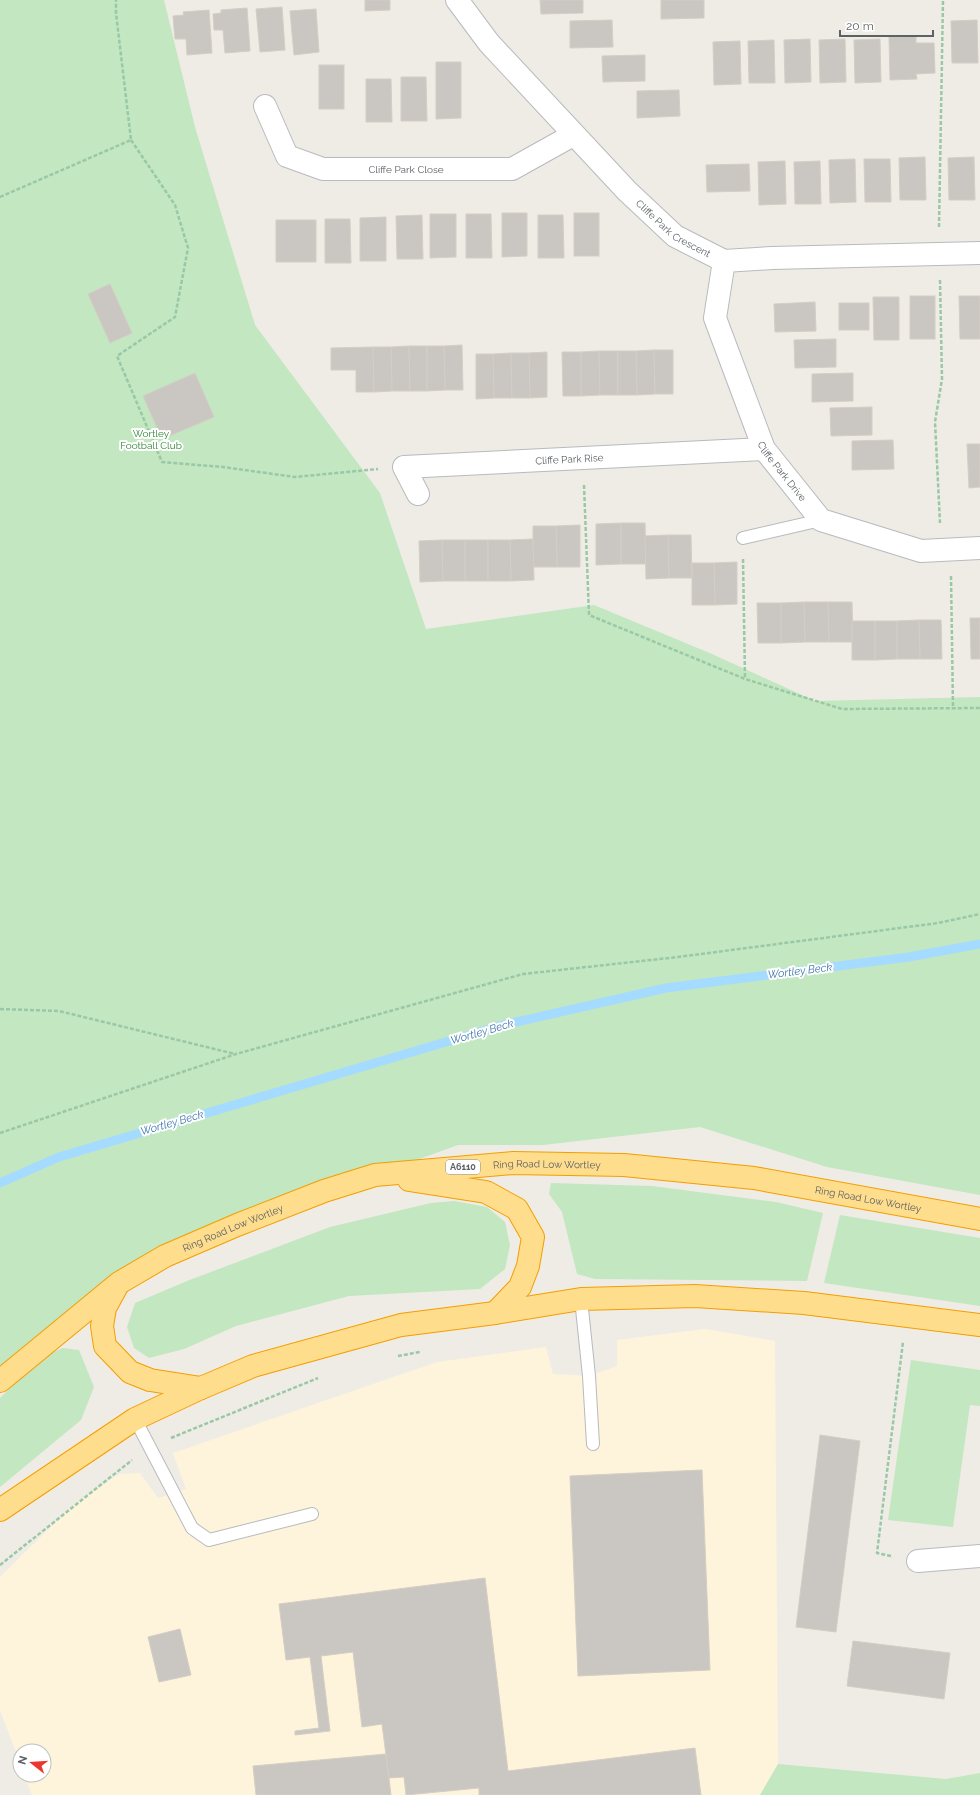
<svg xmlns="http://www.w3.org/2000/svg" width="980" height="1795" font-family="Raleway,sans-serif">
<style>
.commercial{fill:#fef4db}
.green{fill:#c2e7c1}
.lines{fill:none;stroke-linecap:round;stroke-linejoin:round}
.stream{stroke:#a5dbff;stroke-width:9}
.building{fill:#cac7c2;stroke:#d4cec3}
.lane-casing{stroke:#b7babf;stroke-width:14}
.street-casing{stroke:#b7babf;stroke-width:24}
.highway-casing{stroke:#f49e00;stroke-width:24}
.path{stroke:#9ac8a6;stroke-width:2.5;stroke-dasharray:4 2;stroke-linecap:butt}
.lane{stroke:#fff;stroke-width:12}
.street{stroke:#fff;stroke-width:22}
.highway{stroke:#fedd8d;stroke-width:22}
.labels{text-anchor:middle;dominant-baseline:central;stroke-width:4;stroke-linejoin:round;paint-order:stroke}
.shield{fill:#fff;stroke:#8d9093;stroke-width:1}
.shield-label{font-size:9px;font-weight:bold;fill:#5c6165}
.street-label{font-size:10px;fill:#5c6165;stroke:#fff}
.park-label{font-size:10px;fill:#348535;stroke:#fff}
.water-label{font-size:11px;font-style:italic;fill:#3d76aa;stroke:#fff}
</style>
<rect width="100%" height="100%" fill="#efece5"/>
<!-- commercial -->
<path class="commercial" d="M705 1329 775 1341 778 1764 760 1795H32L24 1775H44V1751H20V1763L0 1710V1577L73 1505 119 1474 140 1473 158 1498 186 1489 173 1453 437 1362 546 1347 553 1374 589 1376 617 1366V1340Z"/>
<!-- green -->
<g class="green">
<path d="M0 0H164L195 127 255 325 380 493 426 629 594 605 712 654 815 701 980 697V1195L827 1167 700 1127 543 1145H458L375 1175 165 1256 0 1381Z"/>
<path d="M551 1183 652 1186 776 1202 823 1213 807 1281 595 1279 577 1274 562 1212 549 1194Z"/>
<path d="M454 1201 487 1207 505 1222 510 1245 505 1269 480 1289 349 1296 236 1326 184 1349 149 1358 134 1348 127 1327 135 1303 187 1281 330 1227 431 1203Z"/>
<path d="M840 1215 980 1238V1306L824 1283Z"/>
<path d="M63 1348 79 1350 94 1387 81 1420 0 1487V1398C19 1380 39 1356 63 1348Z"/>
<path d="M911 1360 980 1370V1406L970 1405 953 1527 888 1520Z"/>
<path d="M778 1764 946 1779 980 1773V1795H760Z"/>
</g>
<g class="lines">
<!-- stream -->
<path class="stream" d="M0 1183 59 1157 503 1025 666 988 909 957 980 944"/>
</g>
<!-- building -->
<g class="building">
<path d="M365 0H390V10L365 11Z"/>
<path d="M540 0H583V13L541 14Z"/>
<path d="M661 0H704V18L661 19Z"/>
<path d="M282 7 285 50 260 52 256 9Z"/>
<path d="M247 8 250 51 225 53 223 30H214L213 14 221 13V10Z"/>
<path d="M316 9 319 52 294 55 290 11Z"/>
<path d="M209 10 212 53 187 55 186 39H175L173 16 184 15 183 12Z"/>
<path d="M612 20 613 47 570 48V21Z"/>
<path d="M977 20 978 63H952L951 21Z"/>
<path d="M916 36V43H934L935 73 916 74 917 79 890 80 889 37Z"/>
<path d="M810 39 811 82 785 83 784 40Z"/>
<path d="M845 39 846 82 820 83 819 40Z"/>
<path d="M880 39 881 82 855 83 854 40Z"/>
<path d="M774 40 775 83H749L748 41Z"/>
<path d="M740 41 741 84 714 85 713 42Z"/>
<path d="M645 55V81L603 82 602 56Z"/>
<path d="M436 62H461V118L436 119Z"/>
<rect x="319" y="65" width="25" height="44"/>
<path d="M401 77H426L427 121H401Z"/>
<path d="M366 79H391L392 122H366Z"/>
<path d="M679 90 680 116 637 118V91Z"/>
<path d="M925 157 926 200H900L899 158Z"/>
<path d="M974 157 975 200H949L948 158Z"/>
<path d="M855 159 856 202 830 203 829 160Z"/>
<path d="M864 159H890L891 202H865Z"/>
<path d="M785 161 786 204 759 205 758 162Z"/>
<path d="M820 161 821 204H795L794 162Z"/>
<path d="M749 164 750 191 707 192 706 165Z"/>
<path d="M502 213H527V256L502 257Z"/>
<rect x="574" y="213" width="25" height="43"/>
<path d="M430 214H456V257L430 258Z"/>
<path d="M466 214H491L492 258H466Z"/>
<path d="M422 215 423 259H397L396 216Z"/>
<path d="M538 215H563L564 258H538Z"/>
<path d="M386 217V261H360V218Z"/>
<path d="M325 219H350L351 263H325Z"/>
<rect x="276" y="220" width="40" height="42"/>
<path d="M110 284 132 333 110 343 88 294Z"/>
<rect x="910" y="296" width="25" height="43"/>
<path d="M959 296H980V339H960Z"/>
<path d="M873 297H899V340H874Z"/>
<path d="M815 302 816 331 775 332 774 304Z"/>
<rect x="839" y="303" width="30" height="27"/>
<path d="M836 339V367L795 368 794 340Z"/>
<path d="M462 345 463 390H445L444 346Z"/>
<path d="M409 346 410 391H392L391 347Z"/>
<path d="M409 346H427V391H410Z"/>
<path d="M427 346H444L445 390 427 391Z"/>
<path d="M373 347 374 392H356V370H331V348Z"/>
<path d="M373 347H391L392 391 374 392Z"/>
<path d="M654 350 655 394 637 395 636 351Z"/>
<path d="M654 350H673V394H655Z"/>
<path d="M599 351 600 395 581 396V352Z"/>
<path d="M599 351H618V395H600Z"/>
<path d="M618 351H636L637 395H618Z"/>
<path d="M547 352V397L530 398 529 353Z"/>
<path d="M562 352H581V396H563Z"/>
<path d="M511 353 512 398H494L493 354Z"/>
<path d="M511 353H529L530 398H512Z"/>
<path d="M476 354H493L494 398 476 399Z"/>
<path d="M195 373 214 417 162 439 143 396Z"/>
<path d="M853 373V401L812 402V374Z"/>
<path d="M872 407V435L831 436 830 408Z"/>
<path d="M893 440 894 469 852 470V441Z"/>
<path d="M967 444H980V487L969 488Z"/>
<path d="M621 523V564L596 565V524Z"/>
<path d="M621 523H645L646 564H621Z"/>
<path d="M580 525V567H557L556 526Z"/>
<path d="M533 526H556L557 567H533Z"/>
<path d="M668 535H691L692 578H669Z"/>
<path d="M668 535 669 578 646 579 645 536Z"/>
<path d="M533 539 534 580 511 581 510 540Z"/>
<path d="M442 540 443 581 420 582 419 541Z"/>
<path d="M442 540H465V581H443Z"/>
<rect x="465" y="540" width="23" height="41"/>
<path d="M488 540H510L511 581H488Z"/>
<path d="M737 562V604L715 605 714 563Z"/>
<path d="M692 563H714L715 605H692Z"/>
<path d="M804 602 805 642 781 643V603Z"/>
<path d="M804 602H828L829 642H805Z"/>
<path d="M828 602H852L853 642H829Z"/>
<path d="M757 603H781V643H758Z"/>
<path d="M970 618H980V659H971Z"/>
<path d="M919 620H941L942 659H920Z"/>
<path d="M919 620 920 659H897V621Z"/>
<rect x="852" y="621" width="23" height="39"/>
<path d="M875 621H897V659L875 660Z"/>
<path d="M820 1435 860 1441 836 1632 796 1627Z"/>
<path d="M702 1470 710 1670 578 1676 570 1476Z"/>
<path d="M485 1578 508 1771 695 1748 701 1795H479V1788L406 1795 404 1777 389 1778 382 1724 362 1727 353 1652 321 1656 330 1731 295 1735V1731L319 1728 310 1657 286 1660 279 1604Z"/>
<path d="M180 1629 191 1675 159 1682 148 1637Z"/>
<path d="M853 1641 950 1653 944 1699 847 1686Z"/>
<path d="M386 1754 391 1795H256L253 1766Z"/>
</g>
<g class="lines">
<defs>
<g id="lane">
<path d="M743 538 821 520"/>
<path d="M581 1299 589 1376 593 1444"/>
<path d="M135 1419 192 1528 209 1540 312 1514"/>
</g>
<g id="street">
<path id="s1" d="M457 0 489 43 627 191 675 236 724 261 772 258 980 253"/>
<path id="s2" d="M265 106 287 156 323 169H512L573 135"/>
<path id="s3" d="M724 261 715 318 764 449 821 520 921 551 980 548"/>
<path id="s4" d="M418 494 404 467 764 449"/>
<path d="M918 1561 980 1556"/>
</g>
<g id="highway">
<path d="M409 1180 486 1192 517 1209 533 1237 528 1266 520 1287 495 1313"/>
<path d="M116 1288 105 1308 102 1326 105 1346 130 1372 150 1380 201 1388"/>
<path id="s5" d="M0 1381 119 1283 165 1256 237 1225 324 1191 375 1175 513 1163 624 1165 754 1178 980 1219"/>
<path d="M0 1510 135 1419 201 1388 253 1366 401 1325 495 1313 581 1299 695 1296 804 1303 980 1325"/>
</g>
</defs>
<!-- lane casing -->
<use href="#lane" class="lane-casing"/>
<!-- street casing -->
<use href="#street" class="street-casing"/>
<!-- highway casing -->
<use href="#highway" class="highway-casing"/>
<!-- path -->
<g class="path">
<path d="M131 140 175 205 188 248 175 317 117 356 162 462 223 467 295 477 378 469"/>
<path d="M0 197 131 140 116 13V0"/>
<path d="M939 227 943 0"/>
<path d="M940 280 942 379 935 422 940 523"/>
<path d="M584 485 589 615 745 679 842 709 980 708"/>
<path d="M743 559 745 679"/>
<path d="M951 576 953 708"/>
<path d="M0 1009 59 1011 235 1054"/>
<path d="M0 1133 236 1054 523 974 678 957 938 923 980 914"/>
<path d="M398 1356 420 1352"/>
<path d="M171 1438 318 1378"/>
<path d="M891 1556 877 1553 903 1342"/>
<path d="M0 1565 132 1460"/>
</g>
<!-- lane -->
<use href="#lane" class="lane"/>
<!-- street -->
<use href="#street" class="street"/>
<!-- highway -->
<use href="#highway" class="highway"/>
</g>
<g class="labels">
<!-- shield labels -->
<rect class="shield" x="446" y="1160" width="34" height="14" rx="3"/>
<g class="shield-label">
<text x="463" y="1167">A6110</text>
</g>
<!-- street labels -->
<g class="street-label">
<text stroke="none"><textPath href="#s2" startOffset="176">Cliffe Park Close</textPath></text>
<text stroke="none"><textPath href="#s1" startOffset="316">Cliffe Park Crescent</textPath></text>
<text stroke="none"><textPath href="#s4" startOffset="196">Cliffe Park Rise</textPath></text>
<text stroke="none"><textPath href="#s3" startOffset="226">Cliffe Park Drive</textPath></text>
<text stroke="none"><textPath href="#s5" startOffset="605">Ring Road Low Wortley</textPath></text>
<text stroke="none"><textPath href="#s5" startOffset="929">Ring Road Low Wortley</textPath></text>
<text stroke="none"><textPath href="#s5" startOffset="281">Ring Road Low Wortley</textPath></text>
</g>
<!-- park labels -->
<g class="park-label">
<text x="151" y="433">Wortley<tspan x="151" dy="12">Football Club</tspan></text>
</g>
<!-- water labels -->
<g class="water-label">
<text transform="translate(800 971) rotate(-7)">Wortley Beck</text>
<text transform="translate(482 1032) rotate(-16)">Wortley Beck</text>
<text transform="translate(172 1123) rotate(-16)">Wortley Beck</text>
</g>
</g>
<!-- north arrow -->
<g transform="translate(32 1763) rotate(287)"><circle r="19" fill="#ffffff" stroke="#bec0c1"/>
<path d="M0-3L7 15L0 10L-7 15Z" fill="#eb362f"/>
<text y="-6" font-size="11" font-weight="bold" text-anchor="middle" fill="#5c6165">N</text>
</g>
<!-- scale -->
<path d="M840 30v6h93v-6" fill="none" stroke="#5c6165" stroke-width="2"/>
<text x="846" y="30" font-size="12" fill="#5c6165" stroke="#ffffff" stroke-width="3" paint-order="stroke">20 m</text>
</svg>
